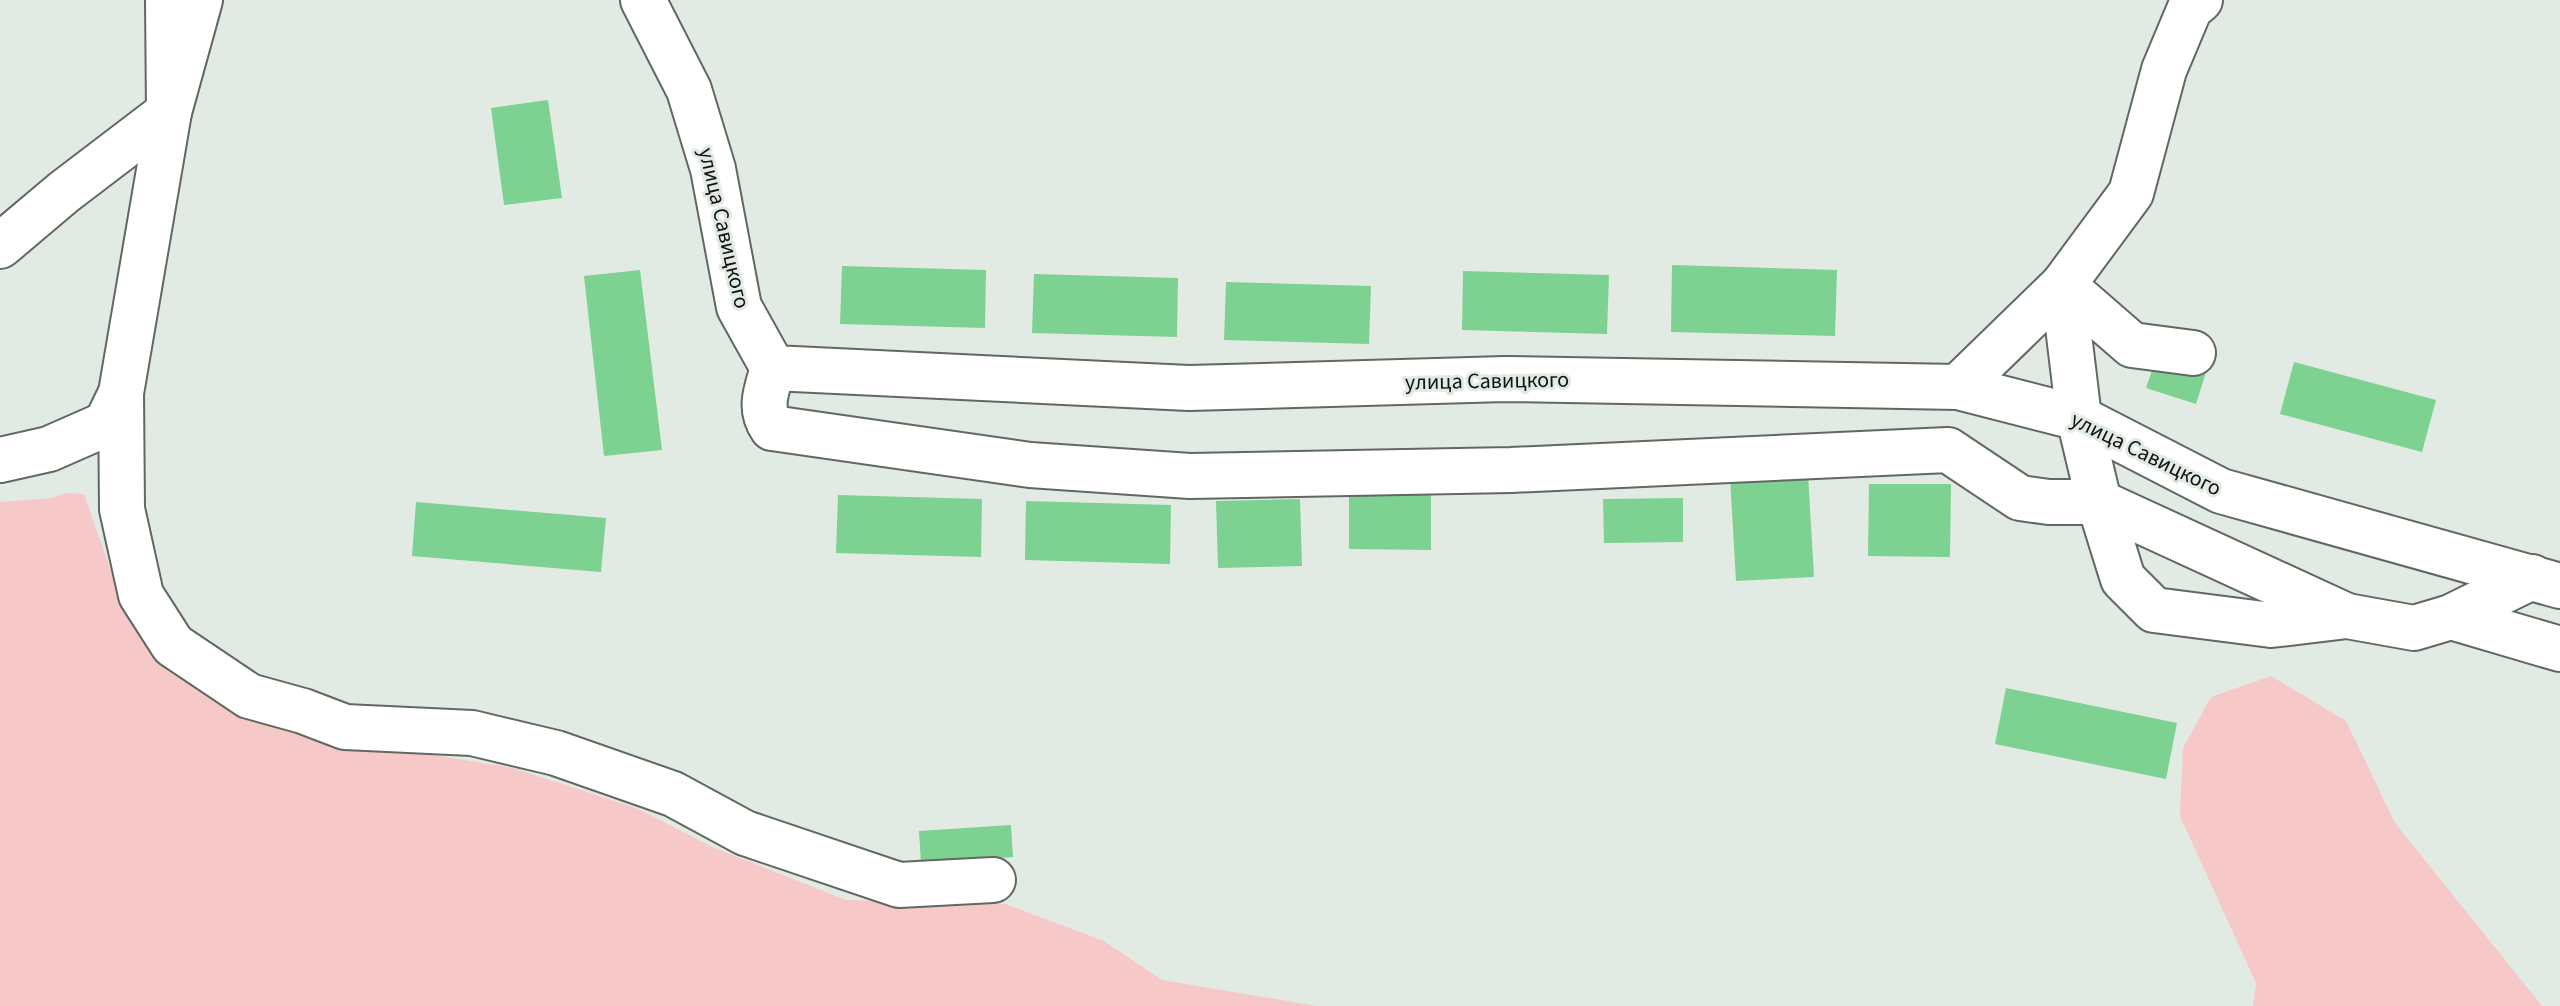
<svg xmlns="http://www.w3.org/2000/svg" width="2560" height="1006" font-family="'Source Sans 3',sans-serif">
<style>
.green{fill:#f6c8c7}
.building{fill:#7dd191}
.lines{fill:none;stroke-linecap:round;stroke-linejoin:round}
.minor-casing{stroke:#616862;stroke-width:48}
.minor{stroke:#fff;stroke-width:44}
.labels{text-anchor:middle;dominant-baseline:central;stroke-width:6;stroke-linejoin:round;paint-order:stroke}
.street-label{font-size:22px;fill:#111411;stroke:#e2ebe3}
</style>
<rect width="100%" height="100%" fill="#e2ebe3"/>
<!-- green -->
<g class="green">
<path d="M66 493 84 494 120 597 336 739 513 768 639 809 712 847 846 900 1005 904 1104 941 1162 980 1317 1006H0V502L51 498Z"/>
<path d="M2271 676 2346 721 2395 823 2542 1006H2253L2256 983 2180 816 2183 748 2211 697Z"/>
</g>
<!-- building -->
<g class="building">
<path d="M548 100 562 198 504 205 491 108Z"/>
<path d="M1672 265 1837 270 1835 336 1671 332Z"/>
<path d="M842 266 986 270 985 328 840 324Z"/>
<path d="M640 270 662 450 604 456 584 276Z"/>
<path d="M1463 271 1609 275 1607 334 1462 330Z"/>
<path d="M1034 274 1178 278 1177 337 1032 333Z"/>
<path d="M1226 282 1371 286 1369 344 1224 340Z"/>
<path d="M2158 353 2207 369 2196 404 2146 388Z"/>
<path d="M2294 362 2436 400 2422 452 2280 414Z"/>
<path d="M1808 473 1814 577 1736 581 1730 477Z"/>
<path d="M1869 484H1951L1950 557 1868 556Z"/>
<path d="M1349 488 1431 489V550L1349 549Z"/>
<path d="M838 495 982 499 981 557 836 553Z"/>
<path d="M1683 498V542L1604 543 1603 499Z"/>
<path d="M1300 499 1302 566 1218 568 1216 501Z"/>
<path d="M1026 501 1171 505 1170 564 1025 560Z"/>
<path d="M416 502 606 518 601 572 412 556Z"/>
<path d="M2006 688 2177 723 2166 779 1995 744Z"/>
<path d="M1011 825 1013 857 921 864 919 831Z"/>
</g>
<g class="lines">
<defs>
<g id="minor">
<path d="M643 0 689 90 713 169 739 307 773 368 1189 388 1505 379 1958 387 2079 418 2221 491 2560 586"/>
<path d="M2200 0 2190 8 2164 70 2131 193 2063 285 2079 418 2099 502 2123 579 2154 610 2271 625 2347 616 2414 628 2451 617 2532 577"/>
<path d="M0 246 64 192 169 112 168 0"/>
<path d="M773 368C767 389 758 408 772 428L1030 465 1190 476 1511 470 1948 450 2020 498 2049 502H2099L2347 616"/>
<path d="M1958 387 2063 285 2132 345 2193 353"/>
<path d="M121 393 122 509 141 595 173 645 249 696 303 711 345 727 472 733 556 753 673 794 745 833 899 885 993 880"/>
<path d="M0 460 49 449 106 424 121 393 169 112 200 0"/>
<path d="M2451 617 2560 649"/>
</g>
</defs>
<!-- minor casing -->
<use href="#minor" class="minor-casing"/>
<!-- minor -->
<use href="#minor" class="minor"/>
</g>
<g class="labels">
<!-- street labels -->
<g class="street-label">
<text transform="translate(724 228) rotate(77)">улица Савицкого</text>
<text transform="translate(1487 381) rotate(-1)">улица Савицкого</text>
<text transform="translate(2146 454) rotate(26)">улица Савицкого</text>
</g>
</g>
</svg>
